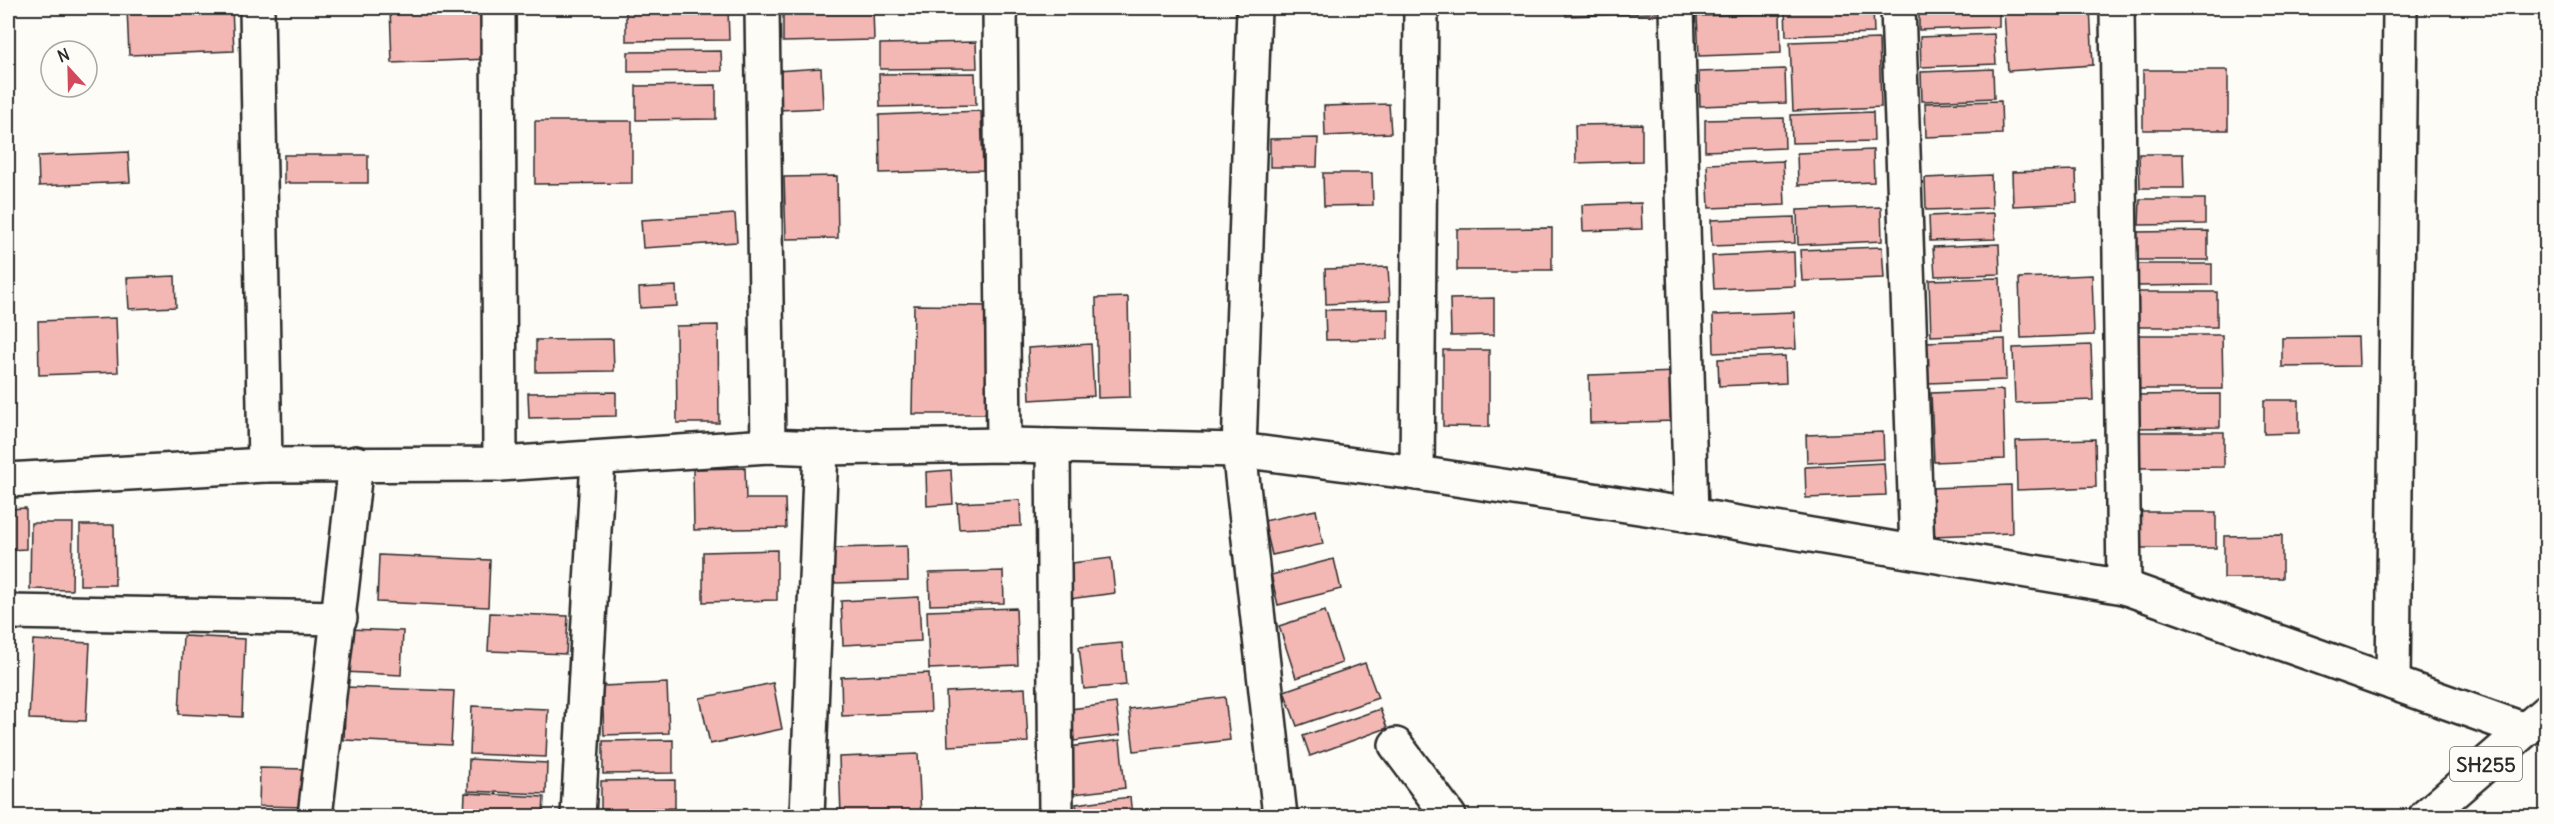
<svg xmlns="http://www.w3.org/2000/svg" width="2554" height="824" font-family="Delius,sans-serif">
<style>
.building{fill:#f3b7b4;stroke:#2b2b2b;stroke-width:1.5}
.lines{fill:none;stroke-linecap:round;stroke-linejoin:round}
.minor-casing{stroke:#2b2b2b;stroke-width:38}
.tertiary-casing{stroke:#2b2b2b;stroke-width:38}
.primary-casing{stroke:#2b2b2b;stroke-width:38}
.minor{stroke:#fdfcf7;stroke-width:33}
.tertiary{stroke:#fdfcf7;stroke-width:33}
.primary{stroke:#fdfcf7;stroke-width:33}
.labels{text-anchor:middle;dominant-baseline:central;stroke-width:4.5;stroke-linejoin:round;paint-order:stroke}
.shield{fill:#fdfcf7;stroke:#6a6a68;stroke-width:1.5}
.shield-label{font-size:20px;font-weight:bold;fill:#2b2b2b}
</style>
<rect width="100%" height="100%" fill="#fdfcf7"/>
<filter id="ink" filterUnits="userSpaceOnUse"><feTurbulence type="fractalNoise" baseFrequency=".0167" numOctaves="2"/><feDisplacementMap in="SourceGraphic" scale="12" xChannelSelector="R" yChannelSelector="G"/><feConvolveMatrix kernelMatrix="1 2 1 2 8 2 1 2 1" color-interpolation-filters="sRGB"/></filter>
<g filter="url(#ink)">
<!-- building -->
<g class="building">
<path d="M127 8H232L234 51 129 55Z"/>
<path d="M390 8H486L488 59 392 63Z"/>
<path d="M626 8H728L729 40 626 41Z"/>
<path d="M783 8H873L874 40 783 42Z"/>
<path d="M903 8H981L980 13Z"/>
<path d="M1565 8H1660V13L1566 16Z"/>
<path d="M1785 8H1873L1874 33 1786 36Z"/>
<path d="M1919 8H1999V27L1919 30Z"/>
<path d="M2066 8H2090L2093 65 2008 71 2004 12Z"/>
<path d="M1780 13 1781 53 1699 56 1697 16Z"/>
<path d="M1994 34 1996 64 1921 67 1920 37Z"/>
<path d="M1879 39 1881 107 1793 111 1790 42Z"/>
<path d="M976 42 977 68 880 69V44Z"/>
<path d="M721 51 722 71 628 72V52Z"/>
<path d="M821 68 823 108 778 110 776 71Z"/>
<path d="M1785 69 1786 103 1700 106 1699 72Z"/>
<path d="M1993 69 1994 98 1922 101 1921 72Z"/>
<rect x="2143" y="70" width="85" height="60"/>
<path d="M975 73 976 105 880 107 879 74Z"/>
<path d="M716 85V119L636 120V86Z"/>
<path d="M2001 101 2002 134 1926 137 1925 103Z"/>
<path d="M1389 104 1391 133 1325 136 1324 106Z"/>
<path d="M981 111 983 170 880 173 879 115Z"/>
<path d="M1873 112 1874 141 1792 143 1791 115Z"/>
<path d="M1784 118 1785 148 1705 151V120Z"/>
<path d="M535 121H632V183L535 184Z"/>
<path d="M1642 124V161L1576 163 1575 125Z"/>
<path d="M1318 138 1317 167H1270V139Z"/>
<path d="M1873 150 1874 182 1798 185 1797 153Z"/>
<path d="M128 152 130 182 39 186 38 156Z"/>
<path d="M2139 154H2183L2184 188H2140Z"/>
<rect x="284" y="155" width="84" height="28"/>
<path d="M1783 161 1785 205 1709 208 1707 164Z"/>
<path d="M2076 170 2077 203 2013 206 2012 172Z"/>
<path d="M1323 173H1372L1373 205 1324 206Z"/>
<path d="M1991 175 1992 208 1926 210 1925 178Z"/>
<path d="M837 176 838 238 786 239 784 177Z"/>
<path d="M2140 199H2205V224L2139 225Z"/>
<path d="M1641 203 1642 229 1583 231 1582 205Z"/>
<path d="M1881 207 1882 241 1798 245 1797 210Z"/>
<path d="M1994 213 1995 239 1930 241 1929 216Z"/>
<path d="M735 214 737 242 643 248 641 220Z"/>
<path d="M1794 217 1795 243 1712 246 1711 220Z"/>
<path d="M1552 228V270H1457V229Z"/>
<path d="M2208 231V260H2135V232Z"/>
<path d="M1999 244 2000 274 1935 276 1933 247Z"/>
<path d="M1882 247 1884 278 1802 281 1800 250Z"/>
<path d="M1794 252 1795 286 1714 289 1712 256Z"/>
<path d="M2137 264H2212V285L2137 286Z"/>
<path d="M1388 267 1390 301 1326 304 1325 269Z"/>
<path d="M2092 275 2094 335 2021 338 2019 278Z"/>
<path d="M175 276 176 307 129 309 127 278Z"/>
<path d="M2000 278 2002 333 1931 336 1929 280Z"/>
<path d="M676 286 677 306 640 308 639 288Z"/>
<rect x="2134" y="292" width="83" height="35"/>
<path d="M1128 297 1130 397 1098 398 1096 298Z"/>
<path d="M1494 298V335L1451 336 1450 299Z"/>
<path d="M914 305 989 306 987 414H912Z"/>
<path d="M1388 309V339L1326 340 1325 310Z"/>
<path d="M1794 312 1796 349 1714 353 1713 315Z"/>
<path d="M116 318 118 372 39 375 38 321Z"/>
<path d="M718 325 719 423H677L676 326Z"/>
<path d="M2133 335H2222L2223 389H2133Z"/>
<path d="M2358 337 2359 366 2282 367V338Z"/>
<path d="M613 339 614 371 536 372V340Z"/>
<path d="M2005 339 2006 380 1928 383 1927 342Z"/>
<path d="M1091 344 1094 396 1030 400 1028 348Z"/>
<path d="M2091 345 2093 400 2015 403 2013 348Z"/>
<path d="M1443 350H1489V427L1443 426Z"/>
<path d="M1785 356 1786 383 1719 386 1718 359Z"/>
<path d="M1677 372 1679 421 1590 423 1589 375Z"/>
<path d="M2003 390 2005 459 1934 462 1931 393Z"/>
<path d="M616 392V416L529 418 528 393Z"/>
<path d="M2220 394V427L2133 428V395Z"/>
<path d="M2264 400H2299V433L2264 434Z"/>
<path d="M1883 432 1884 459 1807 463 1806 435Z"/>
<path d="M2132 432H2224V467L2133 468Z"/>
<path d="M2095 439 2096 487 2017 490 2016 441Z"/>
<path d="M1884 463 1886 495 1806 498 1805 467Z"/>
<path d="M745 468 746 499H785L786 528 694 530 693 469Z"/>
<path d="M951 470 953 504 927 506 926 472Z"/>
<path d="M2011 485 2012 533 1932 536 1930 488Z"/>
<path d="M1020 500 1021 526 959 529 957 503Z"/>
<path d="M26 508V549L8 550V509Z"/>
<path d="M1316 510 1323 544 1272 555 1264 521Z"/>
<path d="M2140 512H2216V548H2139Z"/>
<path d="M31 523H73L72 590 30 589Z"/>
<path d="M80 525H114L115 585H80Z"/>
<path d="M2282 535V578H2224V536Z"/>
<path d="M907 546 908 581 834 583V548Z"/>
<path d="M777 550V600L703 602V552Z"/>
<path d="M379 555 490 560 488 607 377 602Z"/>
<path d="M1111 558 1115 593 1069 599 1065 564Z"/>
<path d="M1334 559 1341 589 1278 605 1271 575Z"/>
<path d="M1003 571 1004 603 930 605 929 573Z"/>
<path d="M919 597 921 641 843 645 841 601Z"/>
<path d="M1016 608 1018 665 929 669 927 611Z"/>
<path d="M1325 611 1342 663 1296 678 1279 626Z"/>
<path d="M490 613 568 616 566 654 488 651Z"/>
<path d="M347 629 403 631 401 675 344 672Z"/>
<path d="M183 636 245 639 242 717 179 714Z"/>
<path d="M33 640 90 643 86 721 29 719Z"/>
<path d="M1122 643 1126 685 1084 689 1079 647Z"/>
<path d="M1365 663 1378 698 1297 726 1284 691Z"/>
<path d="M929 673 931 712 842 716 841 677Z"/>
<path d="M667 683 669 733 604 735 602 686Z"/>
<path d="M773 683 782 729 710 744 700 698Z"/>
<path d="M346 687 454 691 451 745 344 740Z"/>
<path d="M1025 688 1028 742 948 746 946 692Z"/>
<path d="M1225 697 1230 740 1134 751 1129 709Z"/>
<path d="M1116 703 1120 735 1074 741 1071 709Z"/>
<path d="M472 706 548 709 546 757 470 754Z"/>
<path d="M1380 709 1387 728 1310 756 1303 736Z"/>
<path d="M673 740V773L603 774V741Z"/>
<path d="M1120 740 1125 788 1074 794 1069 747Z"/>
<path d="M918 754 921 816H841L839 757Z"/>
<path d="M469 759 547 763 546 794 468 791Z"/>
<path d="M260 768 307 769 306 807 259 806Z"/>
<path d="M675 780V808L601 810V781Z"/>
<path d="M465 793 544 797 543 816H464Z"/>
<path d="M1130 797 1132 816H1078L1076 804Z"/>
<path d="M1010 810V816H941V811Z"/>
</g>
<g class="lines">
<defs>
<g id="minor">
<path d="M257 8 265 465"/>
<path d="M498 8 500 464"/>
<path d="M762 8 768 446"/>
<path d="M1000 8 1004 445"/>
<path d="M1254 8 1239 450 1280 816"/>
<path d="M1677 8 1691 515"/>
<path d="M1898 8 1917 551"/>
<path d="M2117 8 2124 587"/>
<path d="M1053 446 1056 816"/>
<path d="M1417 473 1421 8"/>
<path d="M8 612 340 618"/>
<path d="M2393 683 2400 8"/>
<path d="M1396 745 1449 816"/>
<path d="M315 816 356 463"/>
<path d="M578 816 598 459"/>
<path d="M807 816 821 448"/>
</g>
<path id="tertiary" d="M8 480 265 465 500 464 768 446 821 448 1004 445 1239 450 1417 473 1691 515 2124 587 2525 730"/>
<path id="primary" d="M2426 816 2546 712"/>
</defs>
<!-- minor casing -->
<use href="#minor" class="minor-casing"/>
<!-- tertiary casing -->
<use href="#tertiary" class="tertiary-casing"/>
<!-- primary casing -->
<use href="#primary" class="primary-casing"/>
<!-- minor -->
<use href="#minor" class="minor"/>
<!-- tertiary -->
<use href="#tertiary" class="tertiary"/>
<!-- primary -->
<use href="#primary" class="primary"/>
</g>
</g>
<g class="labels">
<!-- shield labels -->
<rect class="shield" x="2450" y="747" width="72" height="34" rx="4.5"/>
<g class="shield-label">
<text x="2486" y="764">SH255</text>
</g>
</g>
<!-- margin -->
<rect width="2554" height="824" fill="none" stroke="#fdfcf7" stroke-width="30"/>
<rect x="15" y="15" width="2524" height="794" fill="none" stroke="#2b2b2b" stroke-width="2" filter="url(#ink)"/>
<!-- north arrow -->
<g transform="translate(69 69) rotate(338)"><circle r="28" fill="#fdfcf7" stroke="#a9a8a5" stroke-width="1.5"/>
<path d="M0-4.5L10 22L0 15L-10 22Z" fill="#d1495b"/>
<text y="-9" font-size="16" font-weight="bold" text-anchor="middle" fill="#2b2b2b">N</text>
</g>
</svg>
